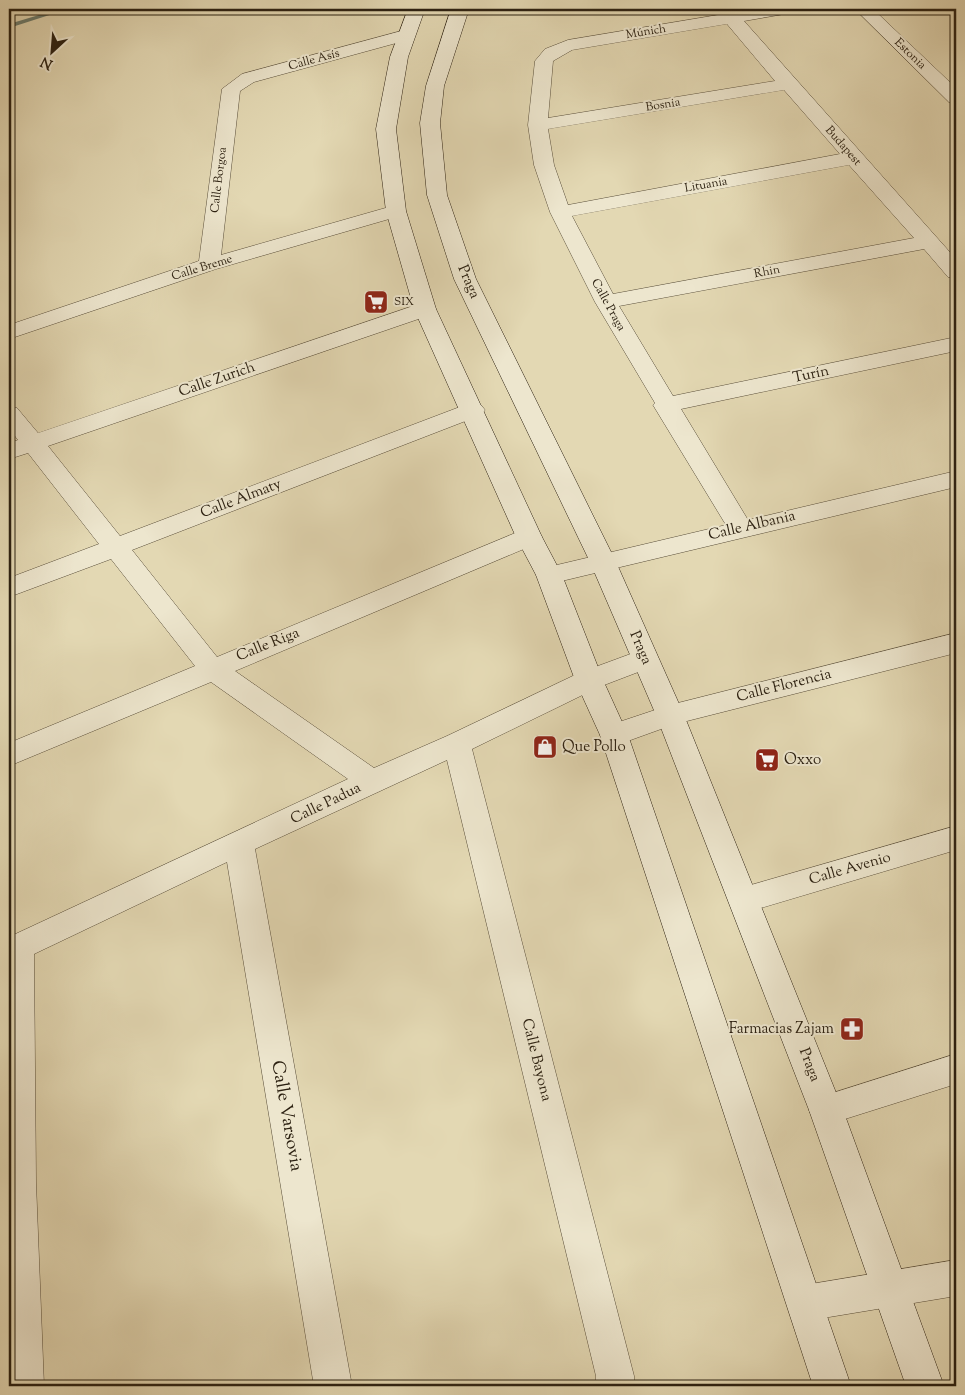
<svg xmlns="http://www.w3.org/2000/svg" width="965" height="1395" font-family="'Sorts Mill Goudy',serif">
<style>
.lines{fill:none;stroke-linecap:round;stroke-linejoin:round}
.stream{fill:#6b7c6e;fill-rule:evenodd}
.street-casing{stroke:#594e3a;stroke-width:1}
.secondary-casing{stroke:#2b2011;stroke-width:1}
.street{fill:#ede6ce;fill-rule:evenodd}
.secondary{fill:#ede6ce;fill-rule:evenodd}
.labels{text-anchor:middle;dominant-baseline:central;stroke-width:4;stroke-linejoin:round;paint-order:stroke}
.far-street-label{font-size:12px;fill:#2b2011;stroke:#ede6ce}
.far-poi-label{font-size:12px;fill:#2b2011;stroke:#ede6ce;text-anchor:start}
.street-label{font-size:15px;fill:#2b2011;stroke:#ede6ce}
.poi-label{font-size:15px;fill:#2b2011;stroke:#ede6ce;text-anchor:start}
.near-street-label{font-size:18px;fill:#2b2011;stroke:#ede6ce}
</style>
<rect width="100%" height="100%" fill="#e3d8b3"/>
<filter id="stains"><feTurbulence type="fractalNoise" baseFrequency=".004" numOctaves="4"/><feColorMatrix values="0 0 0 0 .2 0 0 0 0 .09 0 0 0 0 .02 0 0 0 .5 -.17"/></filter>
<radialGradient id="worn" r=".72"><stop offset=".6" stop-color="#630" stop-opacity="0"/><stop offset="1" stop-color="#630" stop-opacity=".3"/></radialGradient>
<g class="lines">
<!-- stream -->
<path class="stream" d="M59 9H68L9 28V24Z"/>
<defs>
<g id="street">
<path d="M754 9H792L790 13 744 21 956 259V278L948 277 924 249 619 306 673 396 956 337V351L681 409 748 520 956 471V487L549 584 540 581 536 575 540 569 726 525 653 405 655 403 595 302 550 212 534 165 528 125 535 61 545 49 568 40ZM727 24 775 81 548 118 553 61 572 50ZM784 90 840 154 568 205 554 165 548 129ZM849 165 914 238 613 294 572 216Z"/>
<path d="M855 9H873L956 88V104L949 102Z"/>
<path d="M405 30 411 31 414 35 411 39 254 82 240 91 221 255 396 205 403 207 406 211 403 215 216 269 9 339V325L199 261 222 89 242 74Z"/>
<path d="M425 302 433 304 436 309 433 314 48 446 120 536 465 405 473 403 481 405 485 410 481 415 132 550 217 657 520 531 529 528 538 531 542 537 538 543 235 671 374 768 447 736 579 673 644 649 654 652 657 659 654 666 599 687 472 749 634 1376V1386H596V1376L447 760 255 849 352 1386H314L227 862 34 954 36 1183 44 1386H9V937L348 779 211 682 9 766V743L195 666 111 559 9 597V578L99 544 28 453 9 459V443L18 440 9 428V406L17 408 38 433Z"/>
<path d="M956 633V653L675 724 614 746 604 743 600 735 604 727 670 705Z"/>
<path d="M956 826V850L744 913 733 909 729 900 733 891 744 887Z"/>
<path d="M956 1054V1084L826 1125 814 1121 809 1110 814 1099Z"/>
<path d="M956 1260V1296L805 1321 792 1316 787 1303 792 1290 805 1285Z"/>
</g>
<g id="secondary">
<path d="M408 9H425L408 57 396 129 406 211 436 309 542 537 562 575 603 680 628 735 851 1386H813L600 735 575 680 536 575 516 537 414 309 386 211 376 129 390 57Z"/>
<path d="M451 9H469L444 86 440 123 447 195 476 279 616 562 684 715 843 1110 944 1386H906L809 1110 656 715 590 562 454 279 427 195 420 123 426 86Z"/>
</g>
</defs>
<!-- street casing -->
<use href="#street" class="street-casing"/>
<!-- secondary casing -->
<use href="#secondary" class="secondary-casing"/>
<!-- street -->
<use href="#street" class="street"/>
<!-- secondary -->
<use href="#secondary" class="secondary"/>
</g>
<!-- icons -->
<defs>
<symbol id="supermarket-square" viewBox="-11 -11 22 22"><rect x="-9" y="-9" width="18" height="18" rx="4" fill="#8f2418" stroke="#ede6ce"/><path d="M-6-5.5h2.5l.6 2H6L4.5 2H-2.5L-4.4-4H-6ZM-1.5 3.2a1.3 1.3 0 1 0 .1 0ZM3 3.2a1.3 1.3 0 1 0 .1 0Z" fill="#fff"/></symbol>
<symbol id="shop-square" viewBox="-11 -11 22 22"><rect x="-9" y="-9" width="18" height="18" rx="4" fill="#8f2418" stroke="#ede6ce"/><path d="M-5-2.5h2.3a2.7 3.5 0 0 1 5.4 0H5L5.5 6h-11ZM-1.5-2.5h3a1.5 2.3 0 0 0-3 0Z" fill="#fff"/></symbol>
<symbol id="pharmacy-square" viewBox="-11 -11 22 22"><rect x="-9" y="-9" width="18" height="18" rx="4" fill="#8f2418" stroke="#ede6ce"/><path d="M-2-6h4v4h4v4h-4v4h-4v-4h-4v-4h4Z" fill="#fff"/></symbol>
</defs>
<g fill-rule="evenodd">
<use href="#supermarket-square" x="362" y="288" width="28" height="28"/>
<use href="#shop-square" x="531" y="733" width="28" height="28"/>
<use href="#supermarket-square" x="753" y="746" width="28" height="28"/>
<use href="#pharmacy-square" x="838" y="1015" width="28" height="28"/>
</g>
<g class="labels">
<!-- far-street labels -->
<g class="far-street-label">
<text transform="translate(646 32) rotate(-9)">Múnich</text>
<text transform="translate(910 54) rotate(44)">Estonia</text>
<text transform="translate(314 60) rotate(-15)">Calle Asís</text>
<text transform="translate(663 105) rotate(-9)">Bosnia</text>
<text transform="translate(843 146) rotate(49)">Budapest</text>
<text transform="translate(219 180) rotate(-83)">Calle Borgoa</text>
<text transform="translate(706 185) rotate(-10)">Lituania</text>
<text transform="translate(202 268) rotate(-17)">Calle Breme</text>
<text transform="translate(767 272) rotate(-11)">Rhin</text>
<text transform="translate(608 305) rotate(61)">Calle Praga</text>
</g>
<!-- far-poi labels -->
<g class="far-poi-label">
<text x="394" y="302">SIX</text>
</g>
<!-- street labels -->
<g class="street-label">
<text transform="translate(468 282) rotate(67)">Praga</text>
<text transform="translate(811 375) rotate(-12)">Turín</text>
<text transform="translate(217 380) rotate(-19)">Calle Zurich</text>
<text transform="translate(241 499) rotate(-21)">Calle Almaty</text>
<text transform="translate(752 526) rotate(-13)">Calle Albania</text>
<text transform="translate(268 645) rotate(-22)">Calle Riga</text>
<text transform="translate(640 648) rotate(67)">Praga</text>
<text transform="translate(784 686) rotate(-14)">Calle Florencia</text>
<text transform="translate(326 804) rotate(-26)">Calle Padua</text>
<text transform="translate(850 869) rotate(-16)">Calle Avenio</text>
<text transform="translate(536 1060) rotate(76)">Calle Bayona</text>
<text transform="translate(809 1065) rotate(69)">Praga</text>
</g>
<!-- poi labels -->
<g class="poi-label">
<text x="562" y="747">Que Pollo</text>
<text x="784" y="760">Oxxo</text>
<text x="834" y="1029" text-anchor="end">Farmacias Zajam</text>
</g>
<!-- near-street labels -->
<g class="near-street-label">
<text transform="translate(286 1116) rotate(80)">Calle Varsovia</text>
</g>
</g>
<!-- margin -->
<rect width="965" height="1395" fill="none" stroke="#e3d8b3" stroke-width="30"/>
<rect x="10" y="10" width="945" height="1375" fill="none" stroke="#2b2011" stroke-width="2.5"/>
<rect x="15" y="15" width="935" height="1365" fill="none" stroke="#2b2011"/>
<!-- north arrow -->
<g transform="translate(52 52) rotate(206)" stroke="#ede6ce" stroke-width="4" paint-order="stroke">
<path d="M0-4L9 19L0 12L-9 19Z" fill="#2b2011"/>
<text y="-8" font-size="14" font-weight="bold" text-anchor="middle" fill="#2b2011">N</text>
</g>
<rect width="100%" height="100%" filter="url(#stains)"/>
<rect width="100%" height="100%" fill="url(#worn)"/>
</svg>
